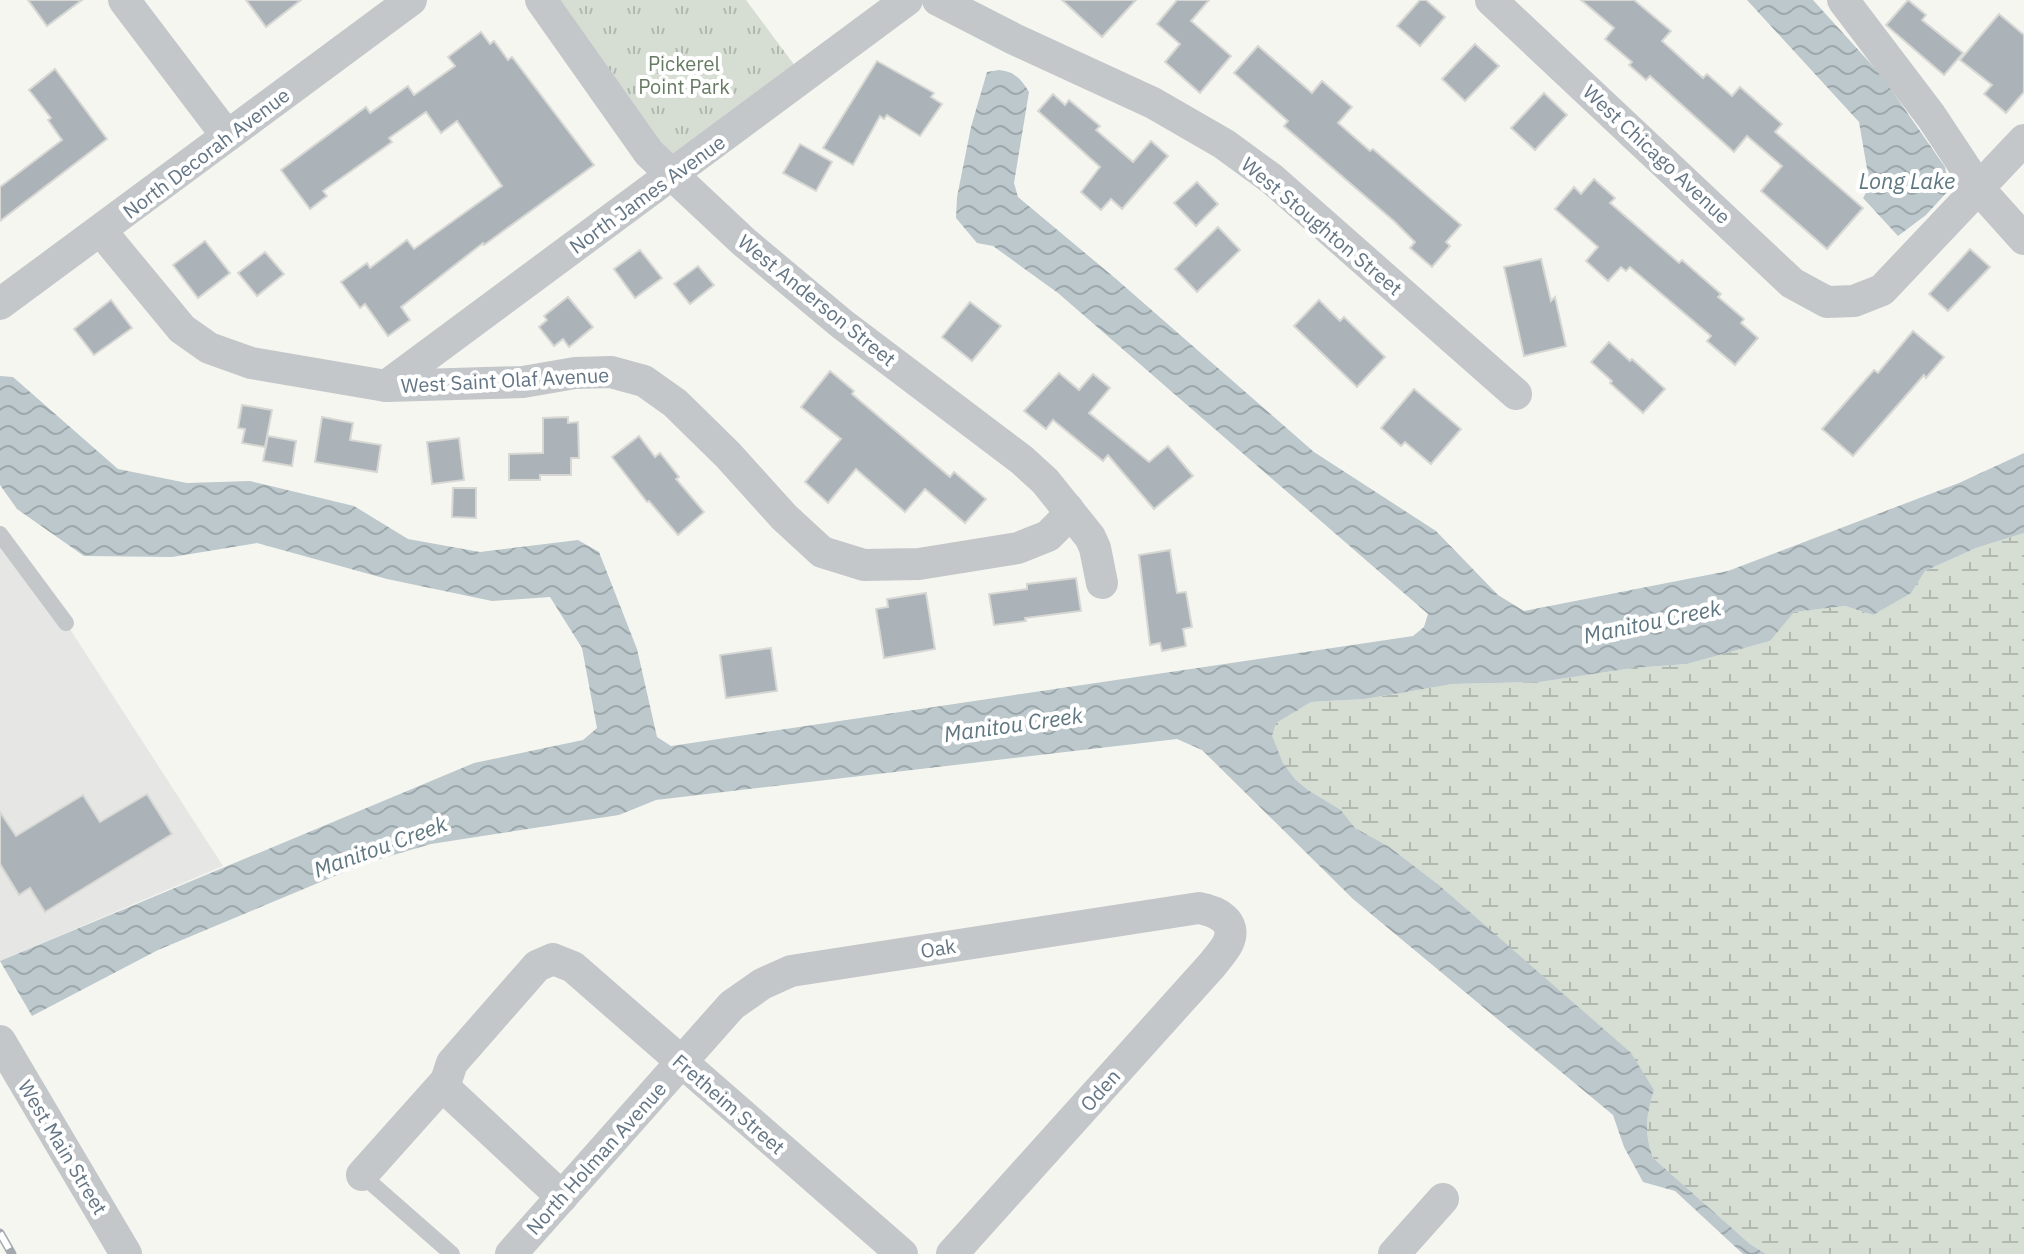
<svg xmlns="http://www.w3.org/2000/svg" width="2024" height="1254" font-family="'IBM Plex Sans',sans-serif">
<style>
.built{fill:#e6e7e5}
.grass{fill:url(#grass-tufts)}
.wetland{fill:url(#wetland-marsh)}
.water{fill:url(#water-waves)}
.building{fill:#abb3b8;stroke:#d7d7d4;stroke-width:2}
.lines{fill:none;stroke-linecap:round;stroke-linejoin:round}
.service{stroke:#c3c7ca;stroke-width:16}
.minor{stroke:#c3c7ca;stroke-width:32}
.rail-casing{stroke:#a3a9af;stroke-width:9}
.rail{stroke:#fff;stroke-width:6;stroke-dasharray:18;stroke-linecap:butt}
.labels{text-anchor:middle;dominant-baseline:central;stroke-width:8;stroke-linejoin:round;paint-order:stroke}
.park-label{font-size:20px;fill:#677b62;stroke:#fff}
.street-label{font-size:20px;fill:#637584;stroke:#fff}
.water-label{font-size:22px;font-style:italic;fill:#5f7781;stroke:#fff}
</style>
<defs>
<pattern id="grass-tufts" width="24" height="20" patternUnits="userSpaceOnUse" patternTransform="scale(2)"><rect width="24" height="20" fill="#d6ddd2"/><path d="M3 7l-1-3M5 7V3M7 7l1-3M15 17l-1-3M17 17v-4M19 17l1-3" fill="none" stroke="#b1b8b0"/></pattern>
<pattern id="wetland-marsh" width="20" height="14" patternUnits="userSpaceOnUse" patternTransform="scale(2)"><rect width="20" height="14" fill="#d6ddd2"/><path d="M1 5h8M5 5V1M11 12h8M15 12V8" fill="none" stroke="#b1b8b0"/></pattern>
<pattern id="water-waves" width="16" height="10" patternUnits="userSpaceOnUse" patternTransform="scale(2)"><rect width="16" height="10" fill="#bcc8cc"/><path d="M0 5q4-4 8 0t8 0" fill="none" stroke="#9ca7ab"/></pattern>
</defs>
<rect width="100%" height="100%" fill="#f6f6f1"/>
<!-- built -->
<path class="built" d="M0 534 66 623 223 866 0 961Z"/>
<!-- grass -->
<path class="grass" d="M541 0H746L804 78 673 175Z"/>
<!-- wetland -->
<path class="wetland" d="M2024 533V1254H1766L1750 1244 1653 1158C1644 1132 1646 1117 1654 1090L1531 967 1439 885 1388 846 1355 828 1341 810 1308 790 1295 779 1283 763 1271 736 1276 722 1311 702 1365 699 1453 684 1540 682 1633 668 1687 664 1770 641 1793 612 1845 606 1873 615 1910 593 1925 571 1976 548Z"/>
<!-- water -->
<g class="water">
<path d="M1747 0H1813L1881 75 1945 167 1949 190 1926 215 1898 236 1863 198 1870 186 1859 122Z"/>
<path d="M999 70C1015 72 1021 79 1029 92L1014 183 1018 197 1115 278 1314 452 1436 531 1498 595 1524 611 1728 571 1959 483 2024 453V533L1976 548 1925 571 1911 593 1873 615 1845 606 1794 612 1770 641 1687 664 1633 668 1540 682 1453 684 1365 699 1311 702 1276 723 1272 736 1283 763 1295 779 1308 790 1341 810 1355 828 1388 846 1439 885 1631 1053 1654 1090C1646 1117 1644 1132 1653 1158L1750 1244 1766 1254H1743L1675 1191 1643 1182 1624 1147 1613 1115 1353 899 1202 750 1177 739 656 800 619 815 431 844 366 863 158 950 32 1016 0 961 474 763 583 740 597 728 582 648 550 597 492 601 387 579 257 543 172 557 84 556 17 509 0 485V376L13 377 118 469 187 483 250 481 354 506 408 539 480 552 578 540 599 552 637 649 657 737 671 746 1413 636 1424 627 1428 614 1058 293 993 246 977 243 956 218 957 197 971 127 987 72Z"/>
</g>
<!-- building -->
<g class="building">
<path d="M28 0H82L47 26Z"/>
<path d="M246 0H301L266 27Z"/>
<path d="M1062 0H1136L1102 37Z"/>
<path d="M1177 0H1209L1191 21 1231 56 1200 93 1165 62 1180 44 1157 24Z"/>
<path d="M1420 0H1426L1445 17 1420 46 1397 26Z"/>
<path d="M1581 0H1634L1671 31 1662 41 1703 78 1707 74 1732 96 1740 87 1782 124 1775 132 1863 208 1827 249 1761 191 1782 166 1747 136 1734 152 1650 76 1646 80 1629 65 1632 62 1605 39 1614 28Z"/>
<path d="M1908 0 1926 15 1922 20 1963 53 1944 75 1886 25Z"/>
<path d="M1999 14 2024 35V92L2006 113 1984 94 1992 85 1960 60Z"/>
<path d="M481 32 490 44 494 41 508 60 512 57 594 165 484 245 483 243 401 307 410 320 388 336 365 304 360 308 341 282 367 263 370 268 407 240 414 249 502 186 457 121 441 133 426 112 389 138 392 142 323 191 327 196 310 209 281 170 366 107 370 113 408 86 414 95 455 66 448 57Z"/>
<path d="M1475 44 1499 66 1465 101 1442 79Z"/>
<path d="M1258 46 1312 93 1322 81 1352 107 1338 123 1370 151 1373 149 1461 225 1446 242 1450 246 1432 267 1410 248 1415 242 1395 222 1284 126 1288 121 1234 73Z"/>
<path d="M877 61 934 93 931 97 942 104 920 136 887 115 884 119 880 116 853 165 823 148Z"/>
<path d="M55 69 107 139 0 221V187L62 140 48 120 51 118 29 90Z"/>
<path d="M1544 93 1567 115 1535 150 1511 128Z"/>
<path d="M1053 94 1065 105 1069 100 1100 126 1096 130 1133 162 1151 141 1168 156 1122 209 1111 199 1101 210 1081 192 1100 167 1038 111Z"/>
<path d="M800 144 832 162 816 191 783 173Z"/>
<path d="M1594 179 1615 198 1610 203 1679 263 1682 260 1721 294 1718 297 1744 319 1741 323 1758 338 1735 365 1707 341 1711 336 1630 267 1626 271 1621 267 1608 281 1586 261 1598 247 1555 209 1574 187 1581 194Z"/>
<path d="M1197 182 1218 204 1196 226 1174 203Z"/>
<path d="M1218 227 1240 250 1197 292 1175 269Z"/>
<path d="M205 241 230 273 198 298 173 265Z"/>
<path d="M1970 249 1990 267 1948 311 1929 294Z"/>
<path d="M640 250 662 278 635 298 614 269Z"/>
<path d="M265 252 284 274 257 296 238 273Z"/>
<path d="M1541 259 1551 301 1555 297 1566 346 1524 356 1504 267Z"/>
<path d="M698 266 714 285 690 304 674 284Z"/>
<path d="M568 297 593 327 569 347 563 339 554 346 539 327 547 320 544 316Z"/>
<path d="M111 300 132 328 94 355 74 329Z"/>
<path d="M1319 300 1340 321 1344 317 1385 357 1357 387 1294 326Z"/>
<path d="M970 302 1001 326 972 361 942 337Z"/>
<path d="M1913 331 1944 357 1926 378 1924 375 1853 456 1822 429 1874 370 1878 373Z"/>
<path d="M1609 342 1630 361 1632 359 1665 389 1643 413 1610 383 1612 381 1591 362Z"/>
<path d="M830 371 854 391 852 394 950 477 954 472 986 499 965 523 925 489 905 512 856 469 828 503 805 482 841 439 801 407Z"/>
<path d="M1059 373 1079 390 1093 374 1110 388 1089 413 1149 462 1168 446 1193 476 1154 509 1108 455 1103 461 1053 420 1046 429 1024 411Z"/>
<path d="M1414 389 1461 429 1431 464 1405 442 1401 446 1381 428Z"/>
<path d="M242 405 272 410 265 447 242 443 245 429 238 428Z"/>
<path d="M322 417 353 423 350 440 381 445 377 472 315 462Z"/>
<path d="M568 417V423L578 422 579 458H571V475H540V480H509V454L543 453V418Z"/>
<path d="M268 436 296 441 292 466 263 461Z"/>
<path d="M639 436 655 457 660 453 679 477 676 479 704 512 678 535 649 501 647 502 612 457Z"/>
<path d="M459 438 464 480 432 484 427 442Z"/>
<path d="M453 488H476V518L452 517Z"/>
<path d="M1170 550 1177 593 1186 592 1192 627 1183 629 1186 646 1162 651 1160 643 1150 645 1139 555Z"/>
<path d="M1076 578 1081 611 1025 618 1026 621 994 625 989 594 1027 589V584Z"/>
<path d="M926 593 935 649 884 658 876 609 888 607 887 599Z"/>
<path d="M771 648 777 691 726 698 720 655Z"/>
<path d="M147 794 172 834 45 912 30 888 19 895 0 864V812L16 836 83 795 100 822Z"/>
</g>
<g class="lines">
<!-- service -->
<g class="service">
<path d="M0 534 66 623"/>
<path d="M362 1175 452 1254"/>
</g>
<!-- minor -->
<g class="minor">
<path d="M124 0 227 136"/>
<path d="M541 0 649 153 744 242 842 324 1022 460 1045 481 1090 537 1095 548 1102 583"/>
<path d="M938 0 1014 39 1153 103 1224 144 1272 179 1516 394"/>
<path d="M1491 0 1792 283 1827 302 1854 301 1882 290 2024 140"/>
<path d="M1843 0 1931 116 1980 190 2024 239"/>
<path d="M101 231 182 329 209 348 251 363 386 386 523 382 575 373 611 372 644 381 675 403 728 455 784 517 822 552 864 565 919 564 1018 548 1048 536 1062 522 1068 509"/>
<path d="M0 304 411 0"/>
<path d="M386 386 907 0"/>
<path d="M0 1041 126 1254"/>
<path d="M362 1175 446 1081"/>
<path d="M562 1197 448 1091 446 1081 452 1063 537 966 553 959 573 967 902 1254"/>
<path d="M511 1254 732 1005 762 984 791 971 1199 908C1216 911 1238 921 1228 943 1225 950 1217 958 1212 965L952 1254"/>
<path d="M1394 1254 1443 1199"/>
</g>
<defs>
<path id="rail" d="M0 1233 12 1254"/>
</defs>
<!-- rail casing -->
<use href="#rail" class="rail-casing"/>
<!-- rail -->
<use href="#rail" class="rail"/>
</g>
<g class="labels">
<!-- park labels -->
<g class="park-label">
<text x="684" y="63">Pickerel<tspan x="684" dy="23">Point Park</tspan></text>
</g>
<!-- street labels -->
<g class="street-label">
<text transform="translate(206 153) rotate(-37)">North Decorah Avenue</text>
<text transform="translate(1657 154) rotate(43)">West Chicago Avenue</text>
<text transform="translate(647 194) rotate(-36)">North James Avenue</text>
<text transform="translate(1322 226) rotate(40)">West Stoughton Street</text>
<text transform="translate(817 300) rotate(39)">West Anderson Street</text>
<text transform="translate(505 380) rotate(-3)">West Saint Olaf Avenue</text>
<text transform="translate(938 948) rotate(-9)">Oak</text>
<text transform="translate(1100 1090) rotate(-48)">Oden</text>
<text transform="translate(729 1104) rotate(41)">Fretheim Street</text>
<text transform="translate(63 1147) rotate(59)">West Main Street</text>
<text transform="translate(596 1158) rotate(-48)">North Holman Avenue</text>
</g>
<!-- water labels -->
<g class="water-label">
<text x="1907" y="180">Long Lake</text>
<text transform="translate(1652 621) rotate(-12)">Manitou Creek</text>
<text transform="translate(1013 724) rotate(-8)">Manitou Creek</text>
<text transform="translate(380 846) rotate(-20)">Manitou Creek</text>
</g>
</g>
</svg>
